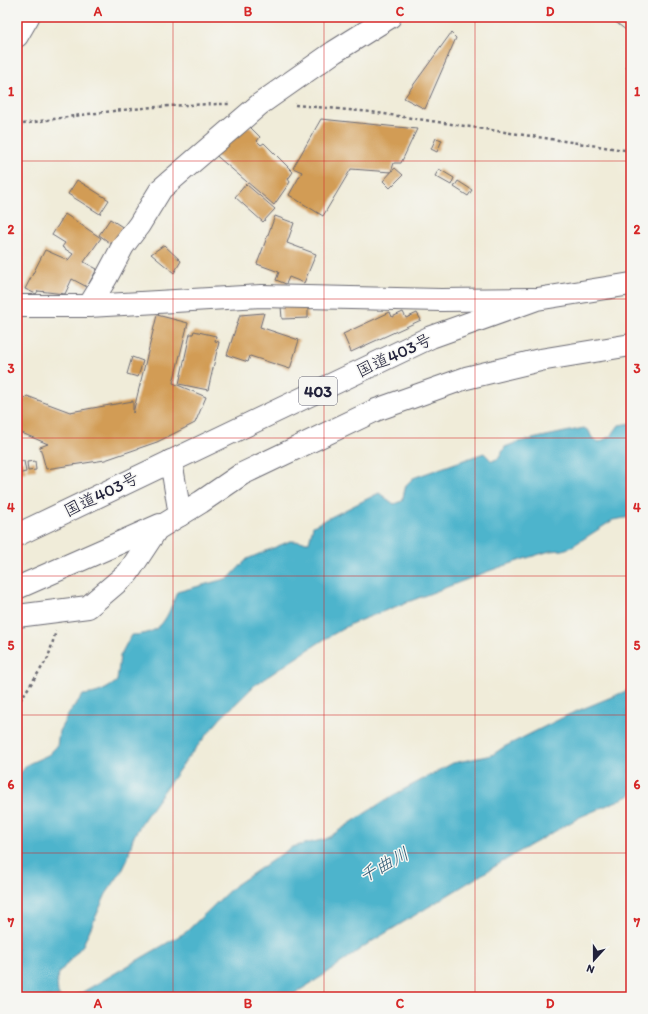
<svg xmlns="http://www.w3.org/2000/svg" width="648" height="1014" font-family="Itim,'Klee One',sans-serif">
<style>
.water{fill:#4eb4cc;stroke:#386b84}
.building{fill:#d29c55}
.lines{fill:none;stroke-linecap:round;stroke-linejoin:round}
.minor-casing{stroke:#6a6972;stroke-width:24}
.highway-casing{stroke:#6a6972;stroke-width:24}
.path{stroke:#6a6972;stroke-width:2.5;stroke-dasharray:3 3;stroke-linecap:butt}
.minor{stroke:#fff;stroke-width:22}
.highway{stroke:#fff;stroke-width:22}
.grid{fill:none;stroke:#d62828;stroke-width:1;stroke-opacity:0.55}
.labels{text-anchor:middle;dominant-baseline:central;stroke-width:3;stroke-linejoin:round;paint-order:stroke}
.shield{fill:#f6f6f2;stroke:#626272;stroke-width:1}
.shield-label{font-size:16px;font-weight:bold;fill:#22223b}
.street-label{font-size:17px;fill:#22223b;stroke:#f6f6f2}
.water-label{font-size:18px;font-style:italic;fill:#345c75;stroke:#f6f6f2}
.neatline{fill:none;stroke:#d62828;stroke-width:1.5}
.grid-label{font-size:13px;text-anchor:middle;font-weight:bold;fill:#d62828}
</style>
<rect width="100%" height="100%" fill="#f6f6f2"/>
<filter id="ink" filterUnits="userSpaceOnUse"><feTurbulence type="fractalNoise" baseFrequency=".025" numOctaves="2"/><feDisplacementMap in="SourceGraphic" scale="8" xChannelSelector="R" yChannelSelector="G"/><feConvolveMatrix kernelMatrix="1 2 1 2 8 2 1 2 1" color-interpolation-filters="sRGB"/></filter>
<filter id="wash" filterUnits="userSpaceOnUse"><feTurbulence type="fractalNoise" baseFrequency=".012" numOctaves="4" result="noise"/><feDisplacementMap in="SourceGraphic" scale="16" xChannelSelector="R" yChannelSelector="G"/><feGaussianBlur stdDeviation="0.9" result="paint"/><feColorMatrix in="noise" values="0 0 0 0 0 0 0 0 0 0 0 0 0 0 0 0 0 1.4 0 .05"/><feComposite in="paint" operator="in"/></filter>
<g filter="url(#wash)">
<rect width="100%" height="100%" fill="#f0ecd9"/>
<!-- water -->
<g class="water">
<path d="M631 423V517L613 520 571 547 563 550 550 551 527 558 489 571 353 623 323 640 255 685 220 719 186 760 144 819 133 838 127 861 122 871 106 894 83 945 59 973 57 983 58 994 60 997H17V777L28 764 48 755 57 746 59 731 71 710 83 695C97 694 106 690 117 681L120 656 131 635C163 635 167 617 177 592L229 578 247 559 290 541 309 542 313 526 379 493 394 504 402 501 406 485 413 478 484 453 492 461 499 458 505 447 518 442 584 428 589 431 592 438 599 442 611 436 619 425Z"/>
<path d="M631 689V795L580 817 517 853 366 945 324 975 289 997H71L81 993 186 932 233 887 292 847 326 839 390 797 453 763 492 755 504 747 570 714Z"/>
</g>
<g id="blocks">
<!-- building -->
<g class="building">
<path d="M609 17H631V34Z"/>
<path d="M451 33 456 38 425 109 404 98Z"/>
<path d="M631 57V70L626 68Z"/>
<path d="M321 119 417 129 401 163H394L391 172 351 169 323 216 289 195 302 172 293 168Z"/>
<path d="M249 126 260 137 257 141 261 145 264 143 293 172 288 179 290 182 274 205 212 152Z"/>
<path d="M436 138 442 140 437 152 431 149Z"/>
<path d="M395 168 403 175 390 188 383 181Z"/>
<path d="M439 169 454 178 451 185 435 176Z"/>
<path d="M77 180 109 200 100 214 68 194Z"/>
<path d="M458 181 472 190 468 196 454 187Z"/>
<path d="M246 184 275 209 263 222 235 197Z"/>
<path d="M65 214 101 238 84 262 97 269 87 287 72 279 65 294 38 291 36 294 25 289 45 250 68 260 73 254 62 247 65 243 52 235Z"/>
<path d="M275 216 294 223 287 243 316 254 304 283 289 277 286 284 276 280 279 272 257 264Z"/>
<path d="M110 219 124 228 113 245 99 235Z"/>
<path d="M164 245 181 261 174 273 151 254Z"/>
<path d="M308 305V318L282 319 281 306Z"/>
<path d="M390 312 392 317 403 312 406 318 417 313 421 320 351 352 343 334Z"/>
<path d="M264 313 260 327 299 340 290 369 250 356 248 362 227 355 240 315Z"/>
<path d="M157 315 188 323 173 383 206 397 195 423 157 442 105 460 46 469 40 447 48 444 17 431V399L22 401 27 396 70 412 133 401V413Z"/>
<rect x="17" y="316" width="2" height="20"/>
<path d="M194 331 216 336 215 341 219 342 208 390 179 384 190 334H193Z"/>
<path d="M132 357 143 361 138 377 127 374Z"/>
<path d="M24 461 26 472 17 474V462Z"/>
<path d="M35 461 36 470 28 471 27 462Z"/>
</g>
</g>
</g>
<g filter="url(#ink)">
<use href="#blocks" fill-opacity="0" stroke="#6a6972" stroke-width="1"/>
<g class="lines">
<defs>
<g id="minor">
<path d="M17 36 28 17"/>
<path d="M17 306H89L261 296 441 300 533 299"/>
<path d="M89 306 106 278 123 246 139 225 161 189 260 104 334 52 390 17"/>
<path d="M171 461 180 515"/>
<path d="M17 588 160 525"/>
<path d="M17 616 88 607 128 573 157 529 201 502 242 474 376 410 466 378 540 360 631 345"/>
</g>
<path id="highway" d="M17 535 431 337 537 299 631 284"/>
</defs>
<!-- minor casing -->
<use href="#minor" class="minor-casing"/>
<!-- highway casing -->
<use href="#highway" class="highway-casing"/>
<!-- path -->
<g class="path">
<path d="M295 105 371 112 631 151"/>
<path d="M17 125C87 113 158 104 230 104"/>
<path d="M17 705 48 658 56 631"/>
</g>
<!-- minor -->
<use href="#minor" class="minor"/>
<!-- highway -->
<use href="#highway" class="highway"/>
</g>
</g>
<!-- grid -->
<path class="grid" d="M173 17V997M324 17V997M475 17V997M17 161H631M17 299H631M17 438H631M17 576H631M17 715H631M17 853H631"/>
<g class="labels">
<!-- shield labels -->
<rect class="shield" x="299" y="377" width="38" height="28" rx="3"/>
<g class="shield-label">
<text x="318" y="391">403</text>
</g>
<!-- street labels -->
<g class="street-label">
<text transform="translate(394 355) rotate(-25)">国道403号</text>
<text transform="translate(101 494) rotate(-26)">国道403号</text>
</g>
<!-- water labels -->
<g class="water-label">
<text transform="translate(384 865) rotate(-29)">千曲川</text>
</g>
</g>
<!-- margin -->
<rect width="648" height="1014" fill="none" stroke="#f6f6f2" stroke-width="44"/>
<!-- north arrow -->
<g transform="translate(594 960) rotate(201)" stroke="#f6f6f2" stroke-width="3" paint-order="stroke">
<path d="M0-3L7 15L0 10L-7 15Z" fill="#22223b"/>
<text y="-6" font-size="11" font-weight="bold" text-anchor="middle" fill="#22223b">N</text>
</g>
<rect x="22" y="22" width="604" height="970" class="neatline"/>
<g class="grid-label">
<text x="98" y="16">A</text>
<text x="248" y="16">B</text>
<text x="400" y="16">C</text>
<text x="550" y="16">D</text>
<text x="11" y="96">1</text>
<text x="637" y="96">1</text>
<text x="11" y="234">2</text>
<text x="637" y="234">2</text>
<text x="11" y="373">3</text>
<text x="637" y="373">3</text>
<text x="11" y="512">4</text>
<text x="637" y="512">4</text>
<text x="11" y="650">5</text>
<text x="637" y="650">5</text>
<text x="11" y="789">6</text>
<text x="637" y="789">6</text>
<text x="11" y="927">7</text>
<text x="637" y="927">7</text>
<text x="98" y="1008">A</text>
<text x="248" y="1008">B</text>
<text x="400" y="1008">C</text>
<text x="550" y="1008">D</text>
</g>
</svg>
